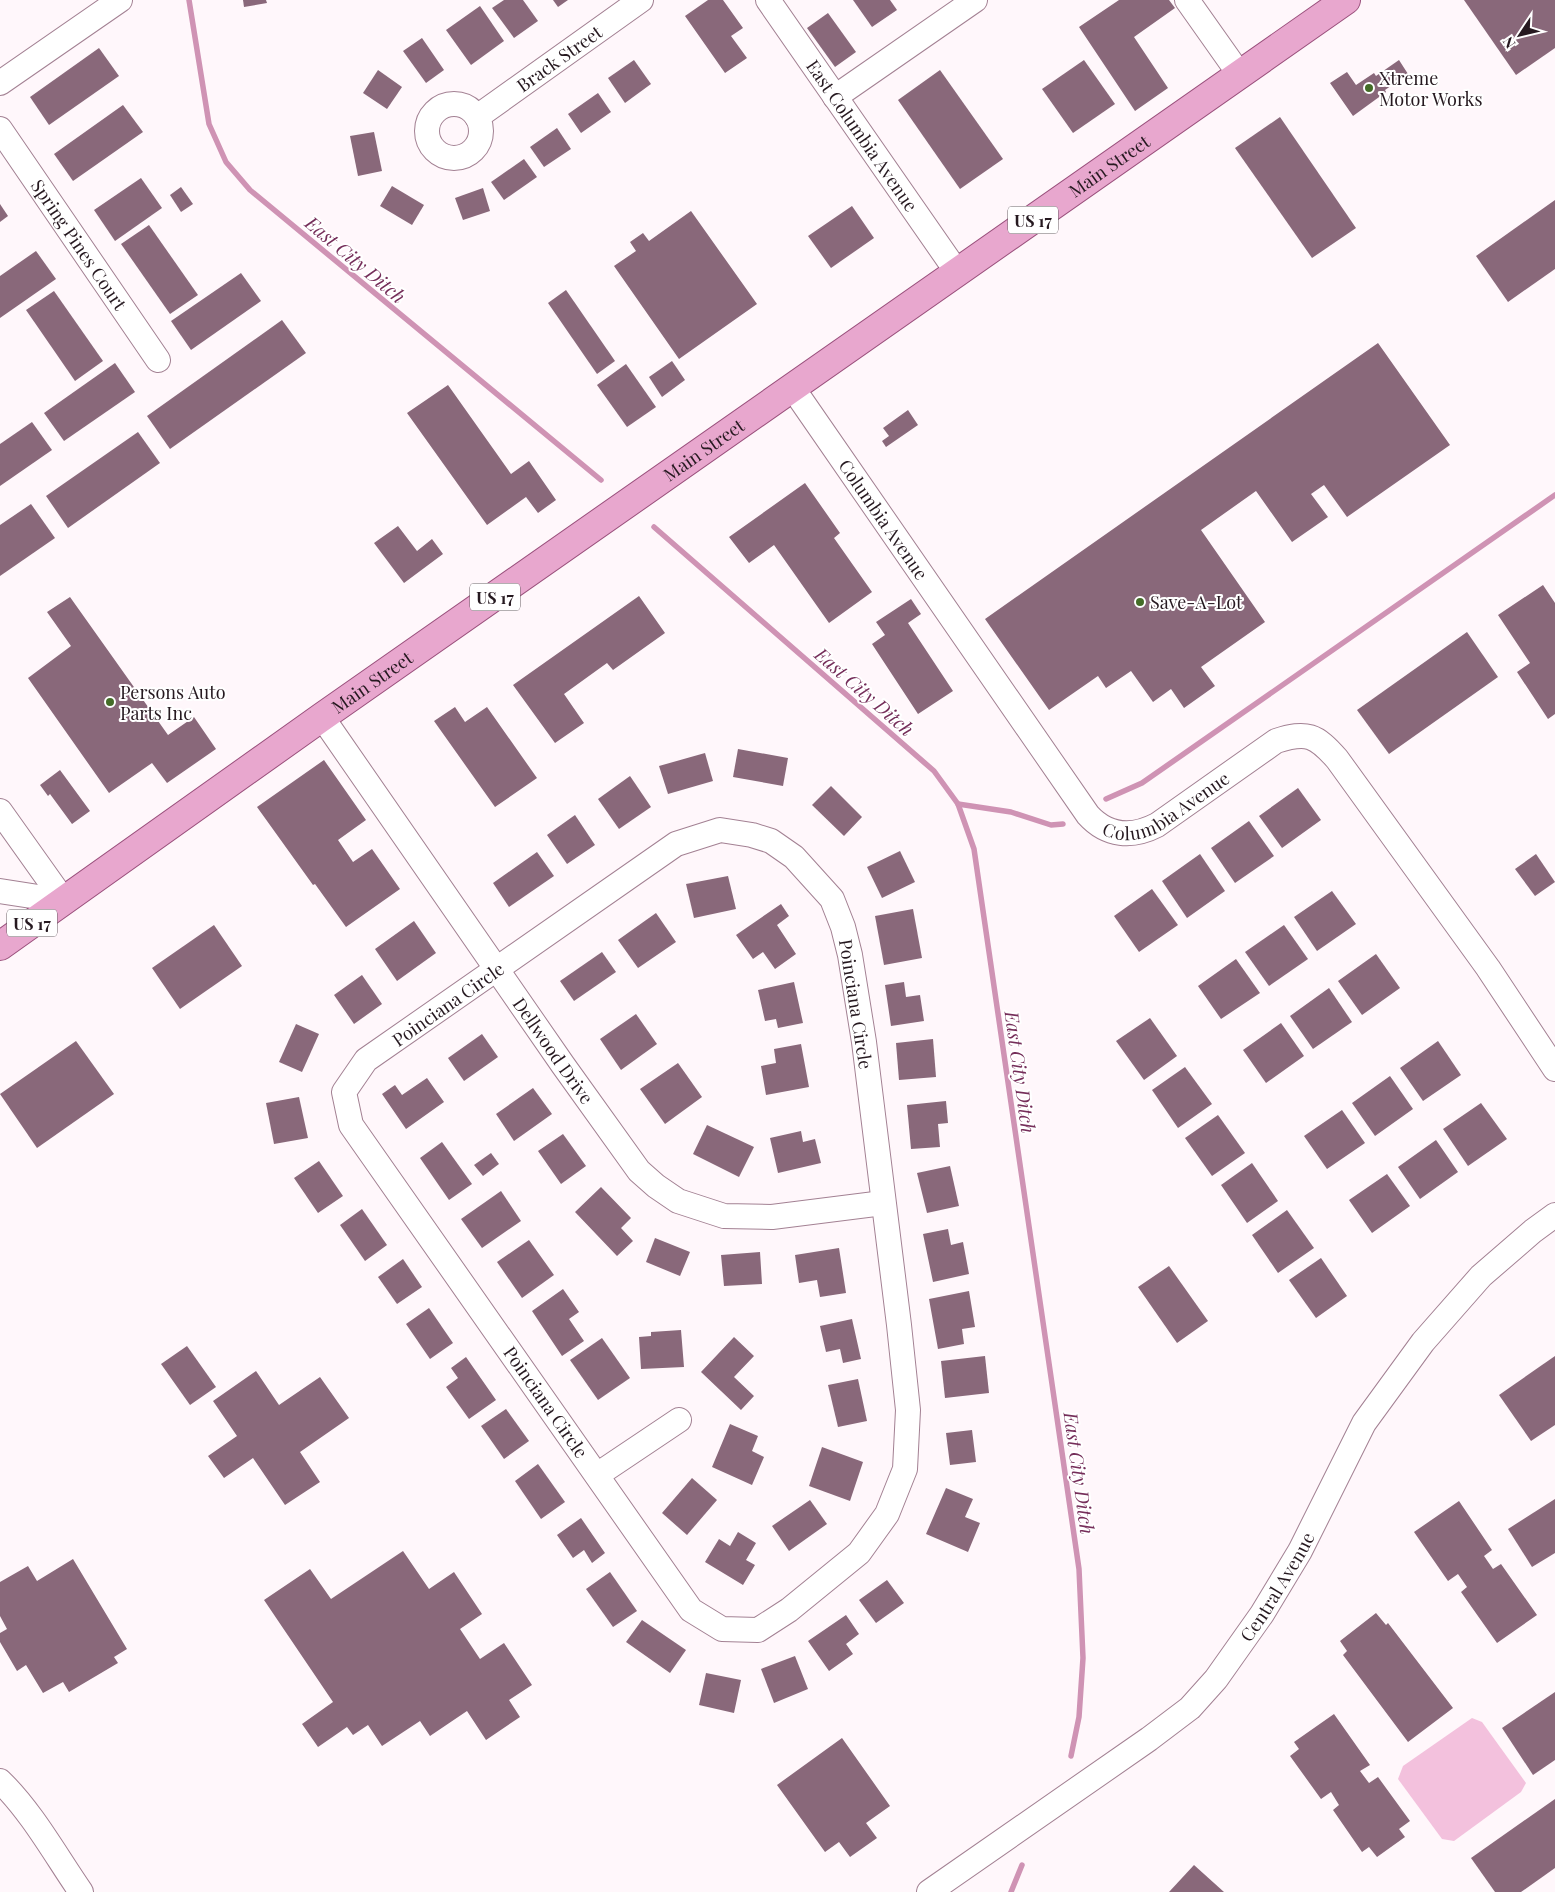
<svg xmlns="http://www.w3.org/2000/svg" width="1555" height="1892" font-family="'Playfair Display',serif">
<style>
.green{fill:#f3c1dd}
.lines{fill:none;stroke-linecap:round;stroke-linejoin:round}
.stream{stroke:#cf93b4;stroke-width:5.5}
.building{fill:#89687a}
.minor-casing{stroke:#a38193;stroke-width:26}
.major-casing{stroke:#9a507c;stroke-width:30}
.minor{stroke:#fff;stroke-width:24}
.major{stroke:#e8a7ce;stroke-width:28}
.poi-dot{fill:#436c27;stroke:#fff;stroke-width:2}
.labels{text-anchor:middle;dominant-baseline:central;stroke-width:4;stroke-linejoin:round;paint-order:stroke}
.shield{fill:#fff;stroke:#675e63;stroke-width:1}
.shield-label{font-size:16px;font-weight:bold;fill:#261920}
.street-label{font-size:18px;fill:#261920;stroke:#fff}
.poi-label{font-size:18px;fill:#261920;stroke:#fff;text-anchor:start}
.water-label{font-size:19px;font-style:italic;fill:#752e5a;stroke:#fff}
</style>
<rect width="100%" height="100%" fill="#fff7fb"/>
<!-- green -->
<path class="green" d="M1472 1718 1482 1722 1526 1783 1521 1792 1454 1841 1442 1839 1398 1779 1403 1766Z"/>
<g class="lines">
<!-- stream -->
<g class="stream">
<path d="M189 0 209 124 226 162 250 190 601 480"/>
<path d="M654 527 934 771 958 804 974 849 1079 1569 1083 1658 1079 1717 1071 1756"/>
<path d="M1106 799 1142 783 1555 495"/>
<path d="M958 804 1011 812 1051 825 1063 824"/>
<path d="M1011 1892 1022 1865"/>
</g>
</g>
<!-- building -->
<g class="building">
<path d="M243 0H266L267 3 244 7Z"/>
<path d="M504 0H523L538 21 514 38 492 8Z"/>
<path d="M553 0H568L558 7Z"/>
<path d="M708 0H723L743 28 731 36 747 58 725 73 685 16Z"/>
<path d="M853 0H890L897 10 872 27Z"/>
<path d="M1119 0H1169L1175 8 1134 37 1168 88 1135 111 1079 27Z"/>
<path d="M1464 0H1555V48L1516 75Z"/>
<path d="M480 6 504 41 471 65 446 30Z"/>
<path d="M828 13 856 52 835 67 807 28Z"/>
<path d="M422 38 444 70 426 83 403 51Z"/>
<path d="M99 48 119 76 49 125 30 97Z"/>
<path d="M634 60 651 84 625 103 608 78Z"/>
<path d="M1084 60 1115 104 1073 133 1042 89Z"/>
<path d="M1399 60 1408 74 1385 90 1386 92 1353 116 1330 83 1347 72 1356 85 1374 73 1376 76Z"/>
<path d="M378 70 402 87 387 109 363 93Z"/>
<path d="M940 70 1003 159 960 189 898 100Z"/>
<path d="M598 93 611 112 581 133 568 114Z"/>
<path d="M123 105 143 132 73 181 54 154Z"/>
<path d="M1280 117 1356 228 1312 258 1235 148Z"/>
<path d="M557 128 571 149 544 167 530 147Z"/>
<path d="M374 132 382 171 358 176 350 136Z"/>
<path d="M524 159 537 177 504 200 491 182Z"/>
<path d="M141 178 162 208 115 241 94 210Z"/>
<path d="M392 186 424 205 412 225 380 206Z"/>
<path d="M181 187 193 204 181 212 170 195Z"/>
<path d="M483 188 490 211 463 220 455 198Z"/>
<path d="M1555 200V269L1508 302 1476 256Z"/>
<path d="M0 204 8 216 0 222Z"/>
<path d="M852 206 874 238 831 268 808 236Z"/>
<path d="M691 211 757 304 679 359 614 266 636 251 630 242 643 233 649 241Z"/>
<path d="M149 225 198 295 170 314 121 244Z"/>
<path d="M36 251 56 279 0 318V276Z"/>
<path d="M241 273 261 301 191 350 171 321Z"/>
<path d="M566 290 615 361 597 374 548 303Z"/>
<path d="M54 291 103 361 75 381 26 310Z"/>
<path d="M282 320 306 353 170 449 147 416Z"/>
<path d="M1378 343 1450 445 1347 517 1324 485 1311 494 1328 517 1292 542 1256 491 1201 530 1265 622 1201 667 1215 686 1184 708 1171 689 1153 702 1131 671 1106 688 1098 676 1049 710 985 619Z"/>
<path d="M672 361 685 380 662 397 649 377Z"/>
<path d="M115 363 135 392 64 441 44 413Z"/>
<path d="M626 364 656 407 627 427 597 385Z"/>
<path d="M448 385 511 474 529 461 556 500 538 513 526 497 487 525 407 413Z"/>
<path d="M908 410 918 425 886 447 882 441 889 436 883 428Z"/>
<path d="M32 422 52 450 0 486V444Z"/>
<path d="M138 432 160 463 68 528 46 496Z"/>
<path d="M805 483 840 533 834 538 872 592 829 623 774 545 749 563 729 537Z"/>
<path d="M31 504 55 538 0 576V525Z"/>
<path d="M398 526 417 551 432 539 443 554 404 583 374 543Z"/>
<path d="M1543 585 1555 603V714L1548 719 1517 672 1530 663 1498 615Z"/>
<path d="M639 596 665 633 613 670 607 663 564 694 584 723 555 743 513 685Z"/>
<path d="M70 597 168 735 194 717 216 749 167 783 152 763 109 793 28 678 71 646 47 612Z"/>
<path d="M911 599 921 614 908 623 953 691 918 714 872 644 885 635 876 622Z"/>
<path d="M1467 632 1498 677 1389 754 1357 710Z"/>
<path d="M455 707 465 722 487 707 537 778 495 807 434 721Z"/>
<path d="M738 749 788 758 783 786 733 777Z"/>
<path d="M705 753 713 781 668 794 659 766Z"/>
<path d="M324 760 366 820 338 840 353 862 372 849 400 889 346 927 315 884 313 885 257 807Z"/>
<path d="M60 770 90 811 72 824 50 794 48 796 40 785Z"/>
<path d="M630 776 651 807 619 829 598 799Z"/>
<path d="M831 786 862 817 844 836 812 805Z"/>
<path d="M1298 788 1321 820 1282 848 1259 816Z"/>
<path d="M575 815 595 845 567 864 547 835Z"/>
<path d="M1249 821 1274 856 1235 883 1211 848Z"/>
<path d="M900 851 915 882 882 898 867 867Z"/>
<path d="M537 852 554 876 509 907 493 883Z"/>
<path d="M1200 854 1225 891 1187 918 1162 881Z"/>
<path d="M1536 854 1555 882 1535 896 1515 869Z"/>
<path d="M728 876 736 909 694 918 686 884Z"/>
<path d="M1152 889 1178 925 1139 952 1114 916Z"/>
<path d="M1332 891 1356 924 1317 951 1294 917Z"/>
<path d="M781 904 789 916 777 925 796 954 775 969 763 952 753 959 736 935Z"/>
<path d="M913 909 922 958 884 965 875 916Z"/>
<path d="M656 913 676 942 638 968 618 940Z"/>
<path d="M414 921 436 953 397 981 375 949Z"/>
<path d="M214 925 242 966 180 1009 152 968Z"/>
<path d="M1284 925 1308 959 1269 986 1245 952Z"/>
<path d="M602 952 616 972 574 1001 560 981Z"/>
<path d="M1376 954 1400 988 1362 1015 1338 981Z"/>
<path d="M1236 959 1260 993 1221 1019 1198 986Z"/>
<path d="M362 975 382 1004 354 1024 334 995Z"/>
<path d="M794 982 803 1023 778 1028 776 1019 765 1021 758 990Z"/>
<path d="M904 982 906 997 920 995 924 1021 891 1026 885 985Z"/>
<path d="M1329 988 1352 1022 1313 1049 1290 1016Z"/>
<path d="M636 1014 657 1044 621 1070 600 1039Z"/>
<path d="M1150 1018 1177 1056 1144 1080 1116 1041Z"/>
<path d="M1281 1023 1304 1056 1266 1083 1243 1050Z"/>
<path d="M296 1024 319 1034 302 1072 279 1062Z"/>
<path d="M482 1034 498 1057 464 1081 448 1058Z"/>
<path d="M933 1039 936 1077 899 1080 896 1043Z"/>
<path d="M76 1041 114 1094 37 1148 0 1094Z"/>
<path d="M1438 1041 1461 1075 1423 1101 1400 1068Z"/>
<path d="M801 1044 809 1087 766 1095 761 1066 776 1063 774 1049Z"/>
<path d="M678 1063 702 1097 665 1124 640 1089Z"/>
<path d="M1185 1067 1212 1104 1178 1128 1152 1090Z"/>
<path d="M1390 1076 1413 1109 1375 1136 1352 1103Z"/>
<path d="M427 1078 444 1102 406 1129 382 1094 395 1085 402 1095Z"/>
<path d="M533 1088 552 1114 514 1141 496 1114Z"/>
<path d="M299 1097 308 1138 274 1144 266 1103Z"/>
<path d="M946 1101 948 1123 938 1124 940 1147 911 1149 907 1105Z"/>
<path d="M1481 1103 1507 1139 1468 1166 1443 1129Z"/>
<path d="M1342 1110 1365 1143 1327 1169 1304 1136Z"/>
<path d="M1218 1115 1245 1153 1212 1176 1185 1138Z"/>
<path d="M707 1125 754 1147 739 1177 693 1154Z"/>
<path d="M801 1131 803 1142 815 1139 821 1163 778 1173 770 1138Z"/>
<path d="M563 1134 586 1166 561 1184 538 1151Z"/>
<path d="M1436 1140 1458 1172 1420 1199 1398 1167Z"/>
<path d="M442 1142 472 1184 449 1200 420 1158Z"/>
<path d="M491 1153 499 1164 483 1176 474 1165Z"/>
<path d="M319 1161 343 1196 318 1213 294 1178Z"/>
<path d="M1252 1163 1278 1201 1247 1223 1221 1185Z"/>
<path d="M950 1166 959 1206 927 1213 917 1173Z"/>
<path d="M1387 1174 1410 1206 1372 1233 1349 1200Z"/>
<path d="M601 1187 631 1218 621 1228 633 1241 617 1256 575 1212Z"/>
<path d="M501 1191 521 1221 482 1248 461 1219Z"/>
<path d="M362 1209 387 1245 365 1261 340 1225Z"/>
<path d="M1287 1210 1314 1248 1278 1273 1252 1235Z"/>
<path d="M948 1229 951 1245 963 1242 969 1274 933 1282 923 1234Z"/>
<path d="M655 1238 690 1252 680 1276 646 1262Z"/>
<path d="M529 1240 554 1275 522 1298 497 1262Z"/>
<path d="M839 1248 846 1293 820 1297 817 1280 799 1283 795 1255Z"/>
<path d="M760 1252 762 1284 724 1286 721 1255Z"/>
<path d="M1321 1258 1347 1296 1316 1318 1289 1280Z"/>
<path d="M403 1259 422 1287 397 1304 378 1277Z"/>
<path d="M1169 1266 1208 1321 1177 1343 1138 1287Z"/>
<path d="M563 1289 579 1312 569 1319 584 1341 562 1356 532 1311Z"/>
<path d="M969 1291 975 1327 962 1329 964 1344 938 1349 929 1299Z"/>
<path d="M429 1308 453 1343 430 1359 406 1324Z"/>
<path d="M852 1319 861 1359 843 1363 840 1349 826 1352 820 1326Z"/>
<path d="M681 1330 684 1367 641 1369 639 1337 651 1336V1332Z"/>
<path d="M734 1337 754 1356 734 1377 754 1396 741 1410 701 1372Z"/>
<path d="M602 1338 630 1378 598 1400 570 1360Z"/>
<path d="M187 1346 216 1387 190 1405 161 1364Z"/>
<path d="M985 1356 989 1393 945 1398 941 1361Z"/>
<path d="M1555 1356V1425L1531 1441 1499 1395Z"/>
<path d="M466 1357 496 1400 469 1419 446 1387 458 1378 451 1368Z"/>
<path d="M256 1371 279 1405 320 1377 349 1418 300 1452 320 1482 285 1505 253 1458 224 1478 208 1456 237 1436 213 1401Z"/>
<path d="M858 1379 867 1421 838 1427 828 1385Z"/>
<path d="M506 1409 529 1441 504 1459 481 1426Z"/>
<path d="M730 1424 758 1436 752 1451 764 1457 752 1485 712 1467Z"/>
<path d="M972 1430 976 1462 950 1465 946 1433Z"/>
<path d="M822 1447 863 1462 850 1501 809 1486Z"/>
<path d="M538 1464 565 1502 541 1519 515 1481Z"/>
<path d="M692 1478 717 1500 687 1535 662 1513Z"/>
<path d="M946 1488 973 1499 965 1517 980 1523 968 1552 926 1534Z"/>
<path d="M1555 1499V1553L1532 1567 1508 1529Z"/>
<path d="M810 1500 827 1524 789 1551 772 1526Z"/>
<path d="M1459 1501 1492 1550 1484 1556 1493 1569 1501 1564 1537 1615 1497 1643 1461 1592 1467 1587 1458 1574 1448 1581 1414 1532Z"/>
<path d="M581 1518 605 1553 592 1563 584 1550 573 1558 557 1535Z"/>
<path d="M738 1532 756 1543 746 1560 755 1565 743 1585 705 1562 719 1539 730 1546Z"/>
<path d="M403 1551 429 1589 454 1572 482 1614 460 1629 480 1659 504 1643 532 1685 509 1700 520 1717 486 1740 467 1711 430 1736 420 1721 382 1746 368 1725 353 1735 347 1727 318 1747 302 1724 333 1702 264 1600 310 1569 331 1599Z"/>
<path d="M73 1559 127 1649 114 1657 118 1663 69 1692 63 1682 43 1693 26 1665 17 1671 0 1642V1633L7 1629 0 1616V1582L28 1566 37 1581Z"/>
<path d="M610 1572 637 1611 613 1627 586 1589Z"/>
<path d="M887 1580 904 1603 876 1623 859 1600Z"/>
<path d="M1376 1613 1386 1625 1388 1623 1453 1708 1408 1742 1343 1655 1347 1651 1340 1641Z"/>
<path d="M846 1615 859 1634 846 1644 853 1654 829 1671 808 1641Z"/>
<path d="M642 1620 686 1650 670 1673 626 1642Z"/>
<path d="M795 1656 808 1689 774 1703 761 1669Z"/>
<path d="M706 1673 741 1680 734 1713 699 1705Z"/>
<path d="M1555 1692V1760L1533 1775 1502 1728Z"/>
<path d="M1334 1714 1370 1765 1360 1771 1369 1783 1378 1777 1410 1821 1399 1829 1405 1837 1377 1857 1369 1847 1362 1852 1333 1810 1339 1805 1331 1792 1321 1799 1290 1756 1299 1749 1294 1742Z"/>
<path d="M842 1738 890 1806 866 1823 877 1838 850 1857 839 1842 825 1852 777 1785Z"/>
<path d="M1555 1799V1868L1521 1892H1495L1471 1858Z"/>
<path d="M1194 1865 1224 1892H1169Z"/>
</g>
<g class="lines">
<defs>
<g id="minor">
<path id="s1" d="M768 0 957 272"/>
<path d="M1187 0 1240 75"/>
<path d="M0 83 120 0"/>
<path d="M835 97 975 0"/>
<circle cx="454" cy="131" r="27"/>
<path id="s2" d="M477 117 641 0"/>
<path id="s3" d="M0 129 158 360"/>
<path id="s4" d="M792 387 1088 815C1107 836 1132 838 1157 825L1276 741C1307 731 1316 735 1337 759L1488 968 1555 1069"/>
<path id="s5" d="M322 717 563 1065 639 1171 656 1186 678 1201 724 1216 772 1217 883 1203"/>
<path d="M0 811 64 901"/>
<path d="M720 830 752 835 771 841 794 857 832 899 843 927 850 955 864 1042 899 1325 908 1410 905 1469 887 1514 859 1553 789 1610 758 1630 722 1629 691 1610 351 1125 344 1092 366 1060 676 844Z"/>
<path d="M0 891 64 901"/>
<path d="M597 1475 679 1420"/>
<path d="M0 1781C32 1812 56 1856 81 1892"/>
<path id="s6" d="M929 1892 1149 1739 1190 1708 1216 1679 1262 1614 1300 1551 1364 1423 1423 1342 1481 1276 1533 1231 1555 1215"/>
</g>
<g id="major">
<path id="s7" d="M0 946 322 717 1346 0"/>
</g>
</defs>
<!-- minor casing -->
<use href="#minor" class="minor-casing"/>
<!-- major casing -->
<use href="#major" class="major-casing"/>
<!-- minor -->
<use href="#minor" class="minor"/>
<!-- major -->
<use href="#major" class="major"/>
</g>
<!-- markers -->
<g class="poi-dot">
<circle cx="1369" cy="88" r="5"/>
<circle cx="1140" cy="602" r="5"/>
<circle cx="110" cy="702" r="5"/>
</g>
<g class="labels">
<!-- shield labels -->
<g class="shield">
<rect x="1008" y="206.5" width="50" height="27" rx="4"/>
<rect x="470" y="583.5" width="50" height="27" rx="4"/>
<rect x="7" y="909.5" width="50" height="27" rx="4"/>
</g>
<g class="shield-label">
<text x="1033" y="220">US 17</text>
<text x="495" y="597">US 17</text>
<text x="32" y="923">US 17</text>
</g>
<!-- street labels -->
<g class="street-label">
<text stroke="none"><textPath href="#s2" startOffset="101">Brack Street</textPath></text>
<text stroke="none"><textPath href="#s1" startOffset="165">East Columbia Avenue</textPath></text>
<text stroke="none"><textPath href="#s7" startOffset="1356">Main Street</textPath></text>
<text stroke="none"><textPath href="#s3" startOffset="140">Spring Pines Court</textPath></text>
<text stroke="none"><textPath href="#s7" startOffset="861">Main Street</textPath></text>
<text stroke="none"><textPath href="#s4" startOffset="161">Columbia Avenue</textPath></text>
<text stroke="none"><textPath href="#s7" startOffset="456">Main Street</textPath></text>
<text stroke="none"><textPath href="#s4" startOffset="611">Columbia Avenue</textPath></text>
<text transform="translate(448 1004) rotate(-35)">Poinciana Circle</text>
<text transform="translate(856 1004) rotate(81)">Poinciana Circle</text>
<text stroke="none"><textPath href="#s5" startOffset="406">Dellwood Drive</textPath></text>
<text transform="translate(546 1402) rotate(55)">Poinciana Circle</text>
<text stroke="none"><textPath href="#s6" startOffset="469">Central Avenue</textPath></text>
</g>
<!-- poi labels -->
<g class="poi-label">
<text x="1379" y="78">Xtreme<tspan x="1379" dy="21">Motor Works</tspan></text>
<text x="1150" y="602">Save-A-Lot</text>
<text x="120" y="692">Persons Auto<tspan x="120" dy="21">Parts Inc</tspan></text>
</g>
<!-- water labels -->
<g class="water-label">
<text transform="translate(356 259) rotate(40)">East City Ditch</text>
<text transform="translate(865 691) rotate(41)">East City Ditch</text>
<text transform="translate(1021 1072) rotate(82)">East City Ditch</text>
<text transform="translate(1080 1473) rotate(82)">East City Ditch</text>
</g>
</g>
<!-- north arrow -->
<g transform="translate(1520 35) rotate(235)" stroke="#ffffff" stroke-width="4" paint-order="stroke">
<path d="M0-4L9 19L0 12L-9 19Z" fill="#261920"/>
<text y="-8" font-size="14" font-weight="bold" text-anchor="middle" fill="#261920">N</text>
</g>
</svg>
